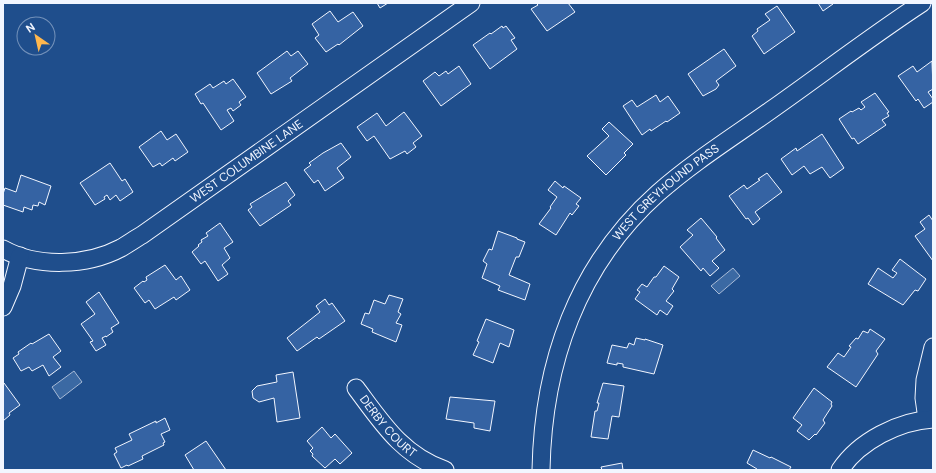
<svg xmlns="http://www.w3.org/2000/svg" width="936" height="473" font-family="'DM Sans',sans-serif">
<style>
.water{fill:#3b69a3;stroke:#a8bbd7}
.building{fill:#3563a3;stroke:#f2f6ff}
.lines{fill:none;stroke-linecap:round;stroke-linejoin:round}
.minor-casing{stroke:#f2f6ff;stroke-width:19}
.minor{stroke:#1f4e8c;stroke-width:17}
.labels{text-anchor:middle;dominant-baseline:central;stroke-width:3;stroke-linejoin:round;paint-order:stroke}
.street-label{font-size:12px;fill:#f2f6ff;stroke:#1f4e8c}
</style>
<rect width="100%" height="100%" fill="#1f4e8c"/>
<!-- water -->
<g class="water">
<path d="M733 268 740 276 719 294 711 286Z"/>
<path d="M74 371 82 382 60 399 52 387Z"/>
</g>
<!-- building -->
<g class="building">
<path d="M377 3H388L380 8Z"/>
<path d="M536 3H568L575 12 547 31 531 9 538 5Z"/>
<path d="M818 3H832L833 4 823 11Z"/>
<path d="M777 6 795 32 764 54 752 36 758 31 757 29 770 20 765 14Z"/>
<path d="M330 11 338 22 353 12 363 26 339 45 338 44 326 52 315 38 319 35 312 24Z"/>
<path d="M502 26 503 28 506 26 515 38 511 40 517 49 490 69 473 45 490 33 491 34Z"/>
<path d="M724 49 736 66 716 81 719 85 716 89 703 96 688 74Z"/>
<path d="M287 51 291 56 298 51 308 64 290 78 292 81 271 94 257 73Z"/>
<path d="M932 61 933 89 928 92 933 99V102L924 108 918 99 916 101 898 76 913 66 917 72Z"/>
<path d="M459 66 471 84 441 106 423 81 435 72 439 76 446 71 448 74Z"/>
<path d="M233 79 246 97 239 102 241 105 233 111 231 108 227 110 234 121 221 130 203 103 201 104 195 94 210 84 213 88 224 81 226 84Z"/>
<path d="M875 93 889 112 887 113 889 116 882 120 886 125 858 144 854 138 852 139 839 119 851 111 852 112 859 108 861 110 865 107 861 102Z"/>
<path d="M656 95 660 102 668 96 680 113 667 122 666 121 651 131 650 129 642 135 623 106 632 100 637 107Z"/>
<path d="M404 112 422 136 413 143 416 147 407 154 405 151 390 159 374 136 367 141 357 127 377 113 386 126Z"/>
<path d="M609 122 633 144 624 153 626 155 606 175 587 156 609 136 602 129Z"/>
<path d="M161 131 167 140 176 134 188 152 175 161 173 158 162 166 160 163 153 167 139 147Z"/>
<path d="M822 134 844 168 830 178 822 167 810 174 804 166 792 175 781 159 796 148 797 151Z"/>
<path d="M341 143 351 157 337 168 344 178 325 191 318 180 314 183 304 170 311 165 309 163 323 153Z"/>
<path d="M110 163 122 181 125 179 133 192 120 201 116 195 110 200 107 195 104 197 105 199 95 205 80 183Z"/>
<path d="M767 173 782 192 755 212 760 219 753 225 748 218 746 219 729 196 744 185 747 189 760 180 758 179Z"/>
<path d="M21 175 51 186 45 205 39 202 38 206 33 205 32 210 24 207 23 212 3 205V194L5 188 16 192Z"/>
<path d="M555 181 563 188 564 186 581 198 576 204 579 206 572 215 570 213 556 235 539 224 551 208 550 207 557 197 548 190Z"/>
<path d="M286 182 295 195 288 201 291 205 260 226 248 210 252 207 250 204Z"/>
<path d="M929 215 933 221V261L915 236 925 229 920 222Z"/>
<path d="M701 218 717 237 716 238 725 250 712 261 719 268 710 276 703 268 701 271 680 247 693 235 687 230Z"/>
<path d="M220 223 233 242 224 248 230 258 222 265 228 274 218 281 205 261 201 264 192 252 199 246 198 245 202 242 201 240 208 236 206 233Z"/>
<path d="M498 231 517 238V239L525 242 519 257H516L509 275 530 284 525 300 498 290 500 286 482 278 487 264 483 261 489 249 492 250Z"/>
<path d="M900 259 926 279 918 291 915 290 903 305 868 284 878 268 893 278 897 273 892 270Z"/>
<path d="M165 265 176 280 181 276 190 290 176 300 174 297 155 309 149 300 145 303 134 288 143 281 144 282 147 280 146 277Z"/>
<path d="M664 266 679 277 672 289 674 291 666 301 673 306 667 315 660 310 657 315 635 299 640 292 637 290 642 284 647 287 654 277H656Z"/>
<path d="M99 292 119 323 111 328 113 332 106 337V336L102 338 106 345 96 351 90 342 93 341 81 324 95 314 86 302Z"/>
<path d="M389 295 403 299 398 312 401 314 396 323 402 325 396 342 372 332 373 329 361 324 365 313 369 314 374 300 385 304Z"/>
<path d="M325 299 329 305 332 303 345 321 319 339 317 337 297 351 287 338 320 312 316 306Z"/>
<path d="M486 319 514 330 509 347 500 343 493 363 473 355 479 342 477 341Z"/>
<path d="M870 329 885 339 876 351 878 354 856 387 827 367 838 353 844 357 851 347 849 346 856 338 858 339 863 331 868 333Z"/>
<path d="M49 334 61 351 53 357 61 367 49 376 43 365 32 371 29 367 21 371 13 358 19 354 18 352 31 343 32 344Z"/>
<path d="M636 338 645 340V339L663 345 654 374 623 367V364L617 363V365L607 363 612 345 627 348 629 343 634 345Z"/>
<path d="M293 372 300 418 277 422 274 398 259 402 253 398 252 391 257 386 277 382 276 375Z"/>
<path d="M4 383 20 405 9 413 10 415 3 421V384Z"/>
<path d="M603 383 624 386 619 417 612 416 608 439 591 437 595 411H597L599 403H597Z"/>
<path d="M814 388 832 402 831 404 832 406 823 420 825 423 816 435 815 434 809 440 797 431 802 425 793 418Z"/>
<path d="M450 397 495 401 490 431 474 428V423L446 419Z"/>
<path d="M165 418 170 430 161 434 165 442 163 443 164 445 142 456 143 459 128 466 127 465 121 468 114 454 117 452 115 448 132 440 129 434 156 421V423Z"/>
<path d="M322 427 331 438 335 434 352 453 340 464 335 459 325 468 312 456 313 454 310 451 313 448 307 441Z"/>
<path d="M206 441 226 470H194L185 455Z"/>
<path d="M753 450 770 458 771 457 791 467 789 470H756L757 469 747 463Z"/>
<path d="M622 463 623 470H602L601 467Z"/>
</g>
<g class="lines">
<defs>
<g id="minor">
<path id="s1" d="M3 249C37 268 87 266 121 248 128 244 135 239 142 235L471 3"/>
<path d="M3 307 12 286 20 256"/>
<path id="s2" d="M356 388C382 423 402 455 445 470"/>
<path d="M927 419 924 398 925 380 933 347"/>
<path id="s3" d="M541 470C543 364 577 265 658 193 693 162 733 137 771 110 821 75 870 37 922 3"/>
<path d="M840 470C859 441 899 421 933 419"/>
</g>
</defs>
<!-- minor casing -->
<use href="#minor" class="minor-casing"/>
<!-- minor -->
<use href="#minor" class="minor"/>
</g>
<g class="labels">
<!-- street labels -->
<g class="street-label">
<text stroke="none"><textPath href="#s1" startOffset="275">WEST COLUMBINE LANE</textPath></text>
<text stroke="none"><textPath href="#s3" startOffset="316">WEST GREYHOUND PASS</textPath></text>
<text stroke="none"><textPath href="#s2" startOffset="50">DERBY COURT</textPath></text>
</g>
</g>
<!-- border -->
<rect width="936" height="473" fill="none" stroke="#f2f6ff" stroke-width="8"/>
<!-- north arrow -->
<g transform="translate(36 36) rotate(326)"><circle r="19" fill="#1f4e8c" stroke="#7391ba"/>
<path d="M0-3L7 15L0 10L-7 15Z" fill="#ffb74d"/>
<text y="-6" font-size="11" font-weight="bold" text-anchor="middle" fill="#f2f6ff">N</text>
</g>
</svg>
